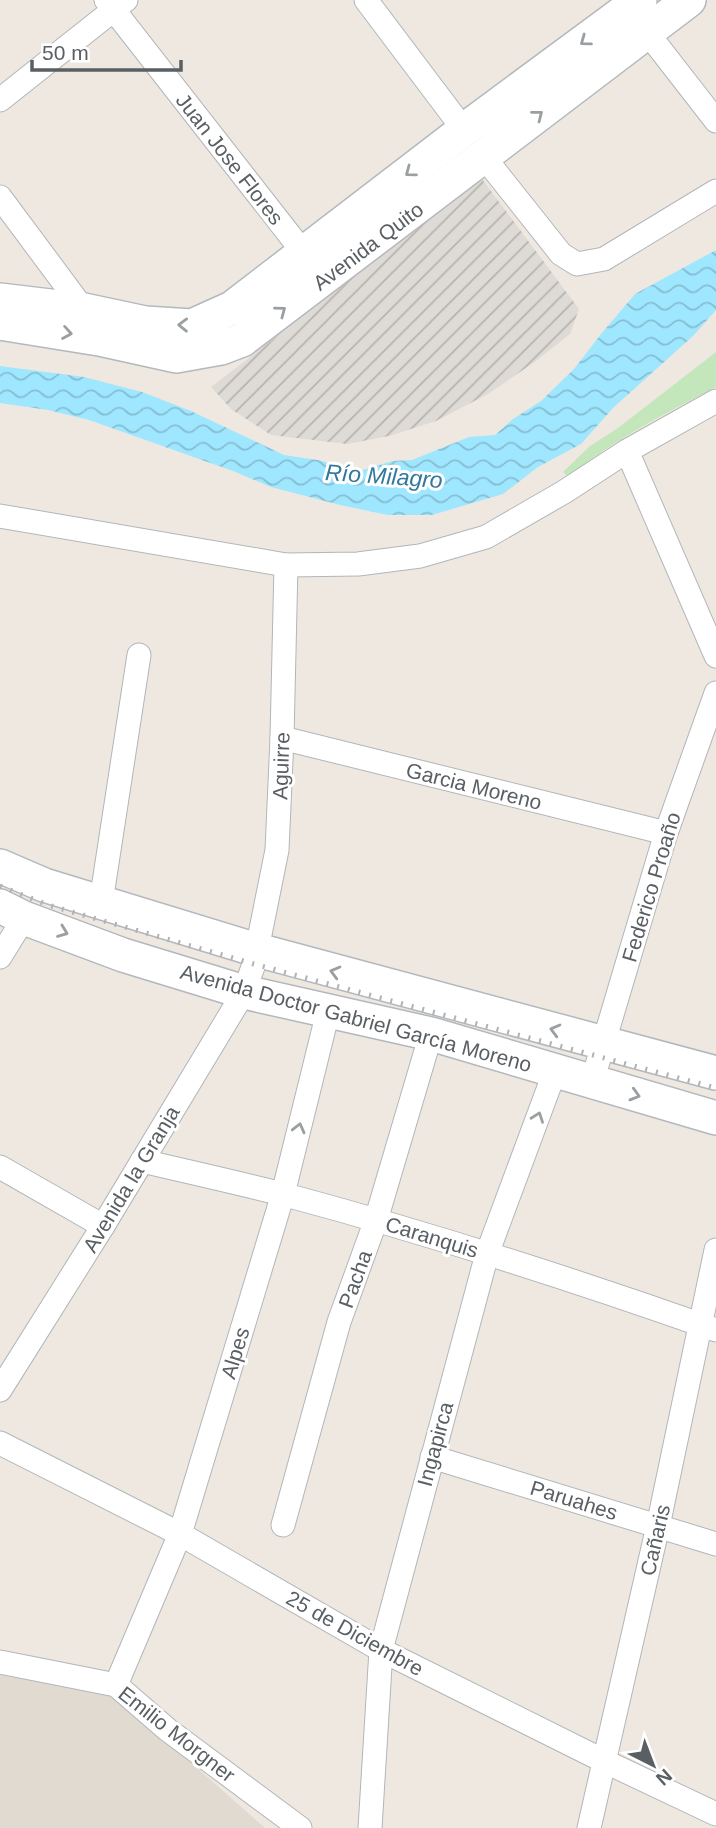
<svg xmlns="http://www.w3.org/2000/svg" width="716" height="1828" font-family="Arial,sans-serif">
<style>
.industrial{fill:url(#industrial-furrows)}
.education{fill:#e0dad1}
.green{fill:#c3e7bb}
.water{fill:url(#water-waves)}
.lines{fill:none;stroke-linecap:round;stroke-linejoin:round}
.minor-casing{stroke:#b2b6b9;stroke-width:25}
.secondary-casing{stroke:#b3b8bd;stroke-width:36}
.minor{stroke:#fff;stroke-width:23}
.secondary{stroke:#fff;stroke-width:33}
.rail{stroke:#b1b2b3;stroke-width:5;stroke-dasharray:2 9;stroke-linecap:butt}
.oneway{stroke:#9b9fa1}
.labels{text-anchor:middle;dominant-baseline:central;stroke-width:6;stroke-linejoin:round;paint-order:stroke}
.street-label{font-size:21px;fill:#595f63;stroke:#fff}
.water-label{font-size:23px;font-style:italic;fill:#30789c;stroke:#fff}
</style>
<defs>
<pattern id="industrial-furrows" width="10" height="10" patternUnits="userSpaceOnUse" patternTransform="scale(1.75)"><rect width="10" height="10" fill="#dedad5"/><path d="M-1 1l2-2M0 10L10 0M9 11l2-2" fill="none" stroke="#b7b4b0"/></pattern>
<pattern id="water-waves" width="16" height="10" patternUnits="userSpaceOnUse" patternTransform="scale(1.75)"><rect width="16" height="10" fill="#9fe7ff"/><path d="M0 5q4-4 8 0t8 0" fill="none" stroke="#85bed2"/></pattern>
</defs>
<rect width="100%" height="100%" fill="#eee8e1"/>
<!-- industrial -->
<path class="industrial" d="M482 179 579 309 570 334 536 361 488 394 436 421 389 436 347 444 271 435 231 409 211 387Z"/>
<!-- education -->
<path class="education" d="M0 1670 112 1693 265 1828H0Z"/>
<!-- green -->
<path class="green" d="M716 352V387C662 415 615 439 568 477L563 472 590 446 618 428Z"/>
<!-- water -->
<path class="water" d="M716 250V310L693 336 613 408 581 444 538 467 503 494 432 515H388L340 505 271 487 233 471 89 420 48 410 0 403V366L84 377 142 392 191 411 284 455 318 460 359 471 393 461 412 460 469 437 495 435 513 419 541 401 574 369 601 334 635 294Z"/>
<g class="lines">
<defs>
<g id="minor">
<path d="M106 0 303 252"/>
<path d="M366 0 464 130"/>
<path d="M639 22 716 121"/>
<path d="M0 100 126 0"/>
<path d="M484 157 561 254 577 264 604 259 716 191"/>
<path d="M0 197 84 310"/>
<path d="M627 451 716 656"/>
<path d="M0 516 286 565 358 564 420 556 486 537 564 492 627 451 716 401"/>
<path d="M282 738 666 833"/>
<path d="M101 902 139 655"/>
<path d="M0 957 24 918"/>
<path d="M592 1082 666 833 716 693"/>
<path d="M142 1161C190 1172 239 1183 286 1195 431 1234 575 1280 716 1330"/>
<path d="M0 1167 103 1226"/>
<path d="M0 1390 103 1226 244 992 254 964 277 850 282 738 286 565"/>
<path d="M0 1443 180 1534 381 1650 604 1761 716 1814"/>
<path d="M432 1457 716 1544"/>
<path d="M283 1525 339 1322 376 1220 431 1034"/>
<path d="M0 1662 116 1685 168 1730 300 1828"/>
<path d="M116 1685 180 1534 283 1194 328 1012"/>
<path d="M370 1828 381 1650 487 1254 555 1071"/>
<path d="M589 1828 658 1526 716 1250"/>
</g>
<g id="secondary">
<path d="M0 300 84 310 145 323 192 326 232 308 464 130 640 0"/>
<path d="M0 323 99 339 176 356 221 348 242 340 689 0"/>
<path d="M0 866 44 885 257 950 716 1073"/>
<path d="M0 906 24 918 123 955 244 992 431 1034 716 1118"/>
</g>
</defs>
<!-- minor casing -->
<use href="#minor" class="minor-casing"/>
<!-- secondary casing -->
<use href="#secondary" class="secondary-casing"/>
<!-- minor -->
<use href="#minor" class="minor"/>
<!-- secondary -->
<use href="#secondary" class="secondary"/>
<!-- rail -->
<path class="rail" d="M0 886 48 905 254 964 716 1088"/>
</g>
<!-- one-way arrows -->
<defs><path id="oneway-chevron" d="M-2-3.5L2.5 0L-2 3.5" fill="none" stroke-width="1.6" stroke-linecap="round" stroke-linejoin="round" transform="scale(1.75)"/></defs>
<g class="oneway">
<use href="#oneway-chevron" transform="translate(585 41) rotate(144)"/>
<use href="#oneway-chevron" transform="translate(538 115) rotate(-38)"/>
<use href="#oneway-chevron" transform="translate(410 172) rotate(143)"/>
<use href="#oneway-chevron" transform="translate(281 311) rotate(-37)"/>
<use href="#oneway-chevron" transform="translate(183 325) rotate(-179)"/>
<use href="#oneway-chevron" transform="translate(67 333) rotate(10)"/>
<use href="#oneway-chevron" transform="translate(63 932) rotate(21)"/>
<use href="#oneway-chevron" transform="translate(335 972) rotate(-165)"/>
<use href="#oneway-chevron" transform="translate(555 1030) rotate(-165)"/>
<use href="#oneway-chevron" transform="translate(635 1095) rotate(16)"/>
<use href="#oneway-chevron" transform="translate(538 1117) rotate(-70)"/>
<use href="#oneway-chevron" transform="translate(299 1128) rotate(-76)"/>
</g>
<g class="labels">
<!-- street labels -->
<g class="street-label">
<text transform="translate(230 159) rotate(52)">Juan Jose Flores</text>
<text transform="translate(368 246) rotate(-37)">Avenida Quito</text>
<text transform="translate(281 766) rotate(-88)">Aguirre</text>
<text transform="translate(474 786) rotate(14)">Garcia Moreno</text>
<text transform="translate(651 887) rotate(-73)">Federico Proaño</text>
<text transform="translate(356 1018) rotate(15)">Avenida Doctor Gabriel García Moreno</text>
<text transform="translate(131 1179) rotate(-59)">Avenida la Granja</text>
<text transform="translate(432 1237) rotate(17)">Caranquis</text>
<text transform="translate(355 1279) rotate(-70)">Pacha</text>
<text transform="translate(235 1353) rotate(-73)">Alpes</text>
<text transform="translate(435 1444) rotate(-75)">Ingapirca</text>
<text transform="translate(574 1500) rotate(17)">Paruahes</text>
<text transform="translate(655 1540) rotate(-77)">Cañaris</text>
<text transform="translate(355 1633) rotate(29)">25 de Diciembre</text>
<text transform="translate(177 1734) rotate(38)">Emilio Morgner</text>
</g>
<!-- water labels -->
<g class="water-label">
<text transform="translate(384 476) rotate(4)">Río Milagro</text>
</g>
</g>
<!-- north arrow -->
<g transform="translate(653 1765) rotate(138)" stroke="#ffffff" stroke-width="5" paint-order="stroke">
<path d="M0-5L12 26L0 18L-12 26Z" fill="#595f63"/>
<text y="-10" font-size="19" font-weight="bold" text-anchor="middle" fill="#595f63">N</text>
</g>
<!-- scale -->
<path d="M32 60v10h149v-10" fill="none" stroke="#595f63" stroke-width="3.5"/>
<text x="42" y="60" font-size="21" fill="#595f63" stroke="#ffffff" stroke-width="5" paint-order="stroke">50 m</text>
</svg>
